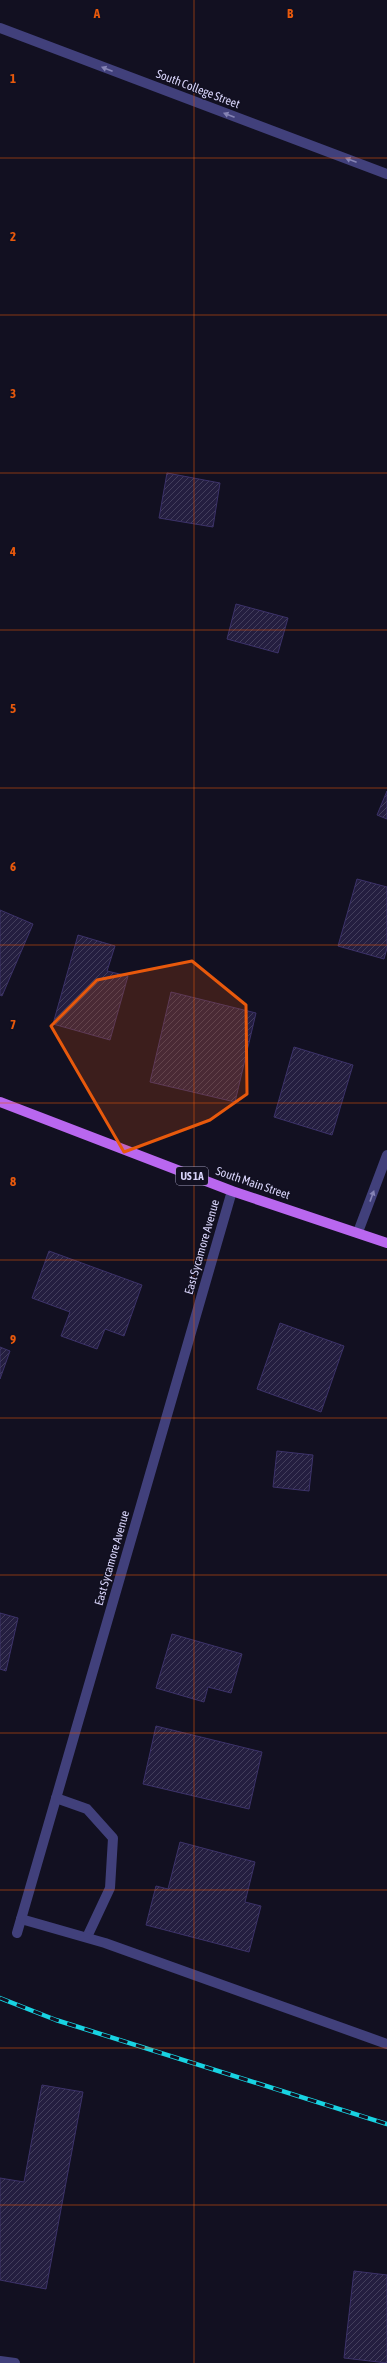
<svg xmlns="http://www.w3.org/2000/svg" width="387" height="2363" font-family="'Asap Condensed',sans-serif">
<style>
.building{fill:url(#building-hatch);stroke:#3c3269}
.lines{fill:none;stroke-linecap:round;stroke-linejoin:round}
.service{stroke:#41407b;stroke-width:10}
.minor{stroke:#41407b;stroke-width:10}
.tertiary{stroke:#41407b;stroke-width:10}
.primary{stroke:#b967ef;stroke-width:10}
.rail-casing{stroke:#18d3e2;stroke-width:4.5}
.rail{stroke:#121021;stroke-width:3;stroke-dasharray:9;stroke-linecap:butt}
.oneway{fill:#8583b4}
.marked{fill:#e8590c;fill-opacity:0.2;stroke:#e8590c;stroke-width:3;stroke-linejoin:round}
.grid{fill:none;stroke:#e8590c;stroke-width:1;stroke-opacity:0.55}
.labels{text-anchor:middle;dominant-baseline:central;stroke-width:3;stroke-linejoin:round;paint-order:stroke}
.shield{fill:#121021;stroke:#9d99b9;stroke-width:1}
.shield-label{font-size:11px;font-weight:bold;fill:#d8d4fa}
.street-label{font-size:12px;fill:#d8d4fa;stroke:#121021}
.grid-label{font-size:13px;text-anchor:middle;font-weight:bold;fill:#e8590c;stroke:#121021;stroke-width:3;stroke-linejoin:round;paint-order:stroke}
</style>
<defs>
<pattern id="building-hatch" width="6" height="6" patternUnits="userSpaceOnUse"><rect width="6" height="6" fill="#241e40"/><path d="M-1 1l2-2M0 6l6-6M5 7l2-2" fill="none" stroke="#433e5c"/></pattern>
</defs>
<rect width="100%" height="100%" fill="#121021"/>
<!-- building -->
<g class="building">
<path d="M167 473 220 483 213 527 159 518Z"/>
<path d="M236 604 288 618 278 653 227 639Z"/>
<path d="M387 791V819L377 815Z"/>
<path d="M357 879 387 887V948L384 959 338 946Z"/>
<path d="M0 910 33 924 2 996 0 995Z"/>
<path d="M78 935 115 946 107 971 128 976 110 1040 53 1024Z"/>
<path d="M171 992 256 1013 235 1102 150 1082Z"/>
<path d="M294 1047 353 1065 332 1135 274 1117Z"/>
<path d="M49 1251 142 1285 124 1336 105 1329 97 1349 61 1336 70 1312 32 1298Z"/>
<path d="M280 1323 344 1346 321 1412 257 1389Z"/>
<path d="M0 1347 10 1351 0 1379Z"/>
<path d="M277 1451 313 1455 309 1491 273 1487Z"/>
<path d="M0 1613 18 1618 6 1671 0 1669Z"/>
<path d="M172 1634 242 1654 231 1693 208 1687 204 1702 156 1688Z"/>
<path d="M156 1726 262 1752 249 1809 143 1784Z"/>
<path d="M180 1842 255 1862 245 1902 261 1906 249 1952 146 1925 156 1886 168 1889Z"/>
<path d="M42 2085 83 2092 46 2289 0 2280V2178L24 2182Z"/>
<path d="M354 2271 387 2275V2363L344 2358Z"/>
</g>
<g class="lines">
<!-- service -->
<g class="service">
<path d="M56 1798 87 1809 113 1838 110 1888 87 1937"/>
<path d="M21 1919 105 1943 387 2044"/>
</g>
<!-- minor -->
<g class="minor">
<path d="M0 28 387 174"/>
<path d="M358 1232 387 1155"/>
<path d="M17 1933 232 1191"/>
</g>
<!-- tertiary -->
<path class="tertiary" d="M0 2361 15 2363"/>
<!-- primary -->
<path class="primary" d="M0 1102 232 1191 387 1243"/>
<defs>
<path id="rail" d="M0 1998 56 2020 387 2124"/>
</defs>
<!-- rail casing -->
<use href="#rail" class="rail-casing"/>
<!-- rail -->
<use href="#rail" class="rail"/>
</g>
<!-- one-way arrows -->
<defs><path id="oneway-solid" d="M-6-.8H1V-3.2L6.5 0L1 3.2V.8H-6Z"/></defs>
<g class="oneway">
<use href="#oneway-solid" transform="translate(107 69) rotate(-159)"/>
<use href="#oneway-solid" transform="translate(229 115) rotate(-159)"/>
<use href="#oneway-solid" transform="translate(351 160) rotate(-159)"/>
<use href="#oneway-solid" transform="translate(372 1196) rotate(-70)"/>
</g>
<!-- marked area -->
<path class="marked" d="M192 961 246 1005 247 1094 210 1120 124 1152 51 1026 97 980Z"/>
<!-- grid -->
<path class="grid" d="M194 0V2363M0 158H387M0 315H387M0 473H387M0 630H387M0 788H387M0 945H387M0 1103H387M0 1260H387M0 1418H387M0 1575H387M0 1733H387M0 1890H387M0 2048H387M0 2205H387"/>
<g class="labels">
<!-- shield labels -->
<rect class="shield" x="176" y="1167" width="32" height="18" rx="3"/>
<g class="shield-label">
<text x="192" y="1176">US 1A</text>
</g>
<!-- street labels -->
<g class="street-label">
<text transform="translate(198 89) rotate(21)">South College Street</text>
<text transform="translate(253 1183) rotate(19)">South Main Street</text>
<text transform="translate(202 1247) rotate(-74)">East Sycamore Avenue</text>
<text transform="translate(112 1558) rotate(-74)">East Sycamore Avenue</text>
</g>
</g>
<g class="grid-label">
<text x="97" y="18">A</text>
<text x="290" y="18">B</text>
<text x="13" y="83">1</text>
<text x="13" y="241">2</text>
<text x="13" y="398">3</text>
<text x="13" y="556">4</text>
<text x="13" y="713">5</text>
<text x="13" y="871">6</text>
<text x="13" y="1029">7</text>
<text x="13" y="1186">8</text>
<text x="13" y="1344">9</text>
</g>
</svg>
